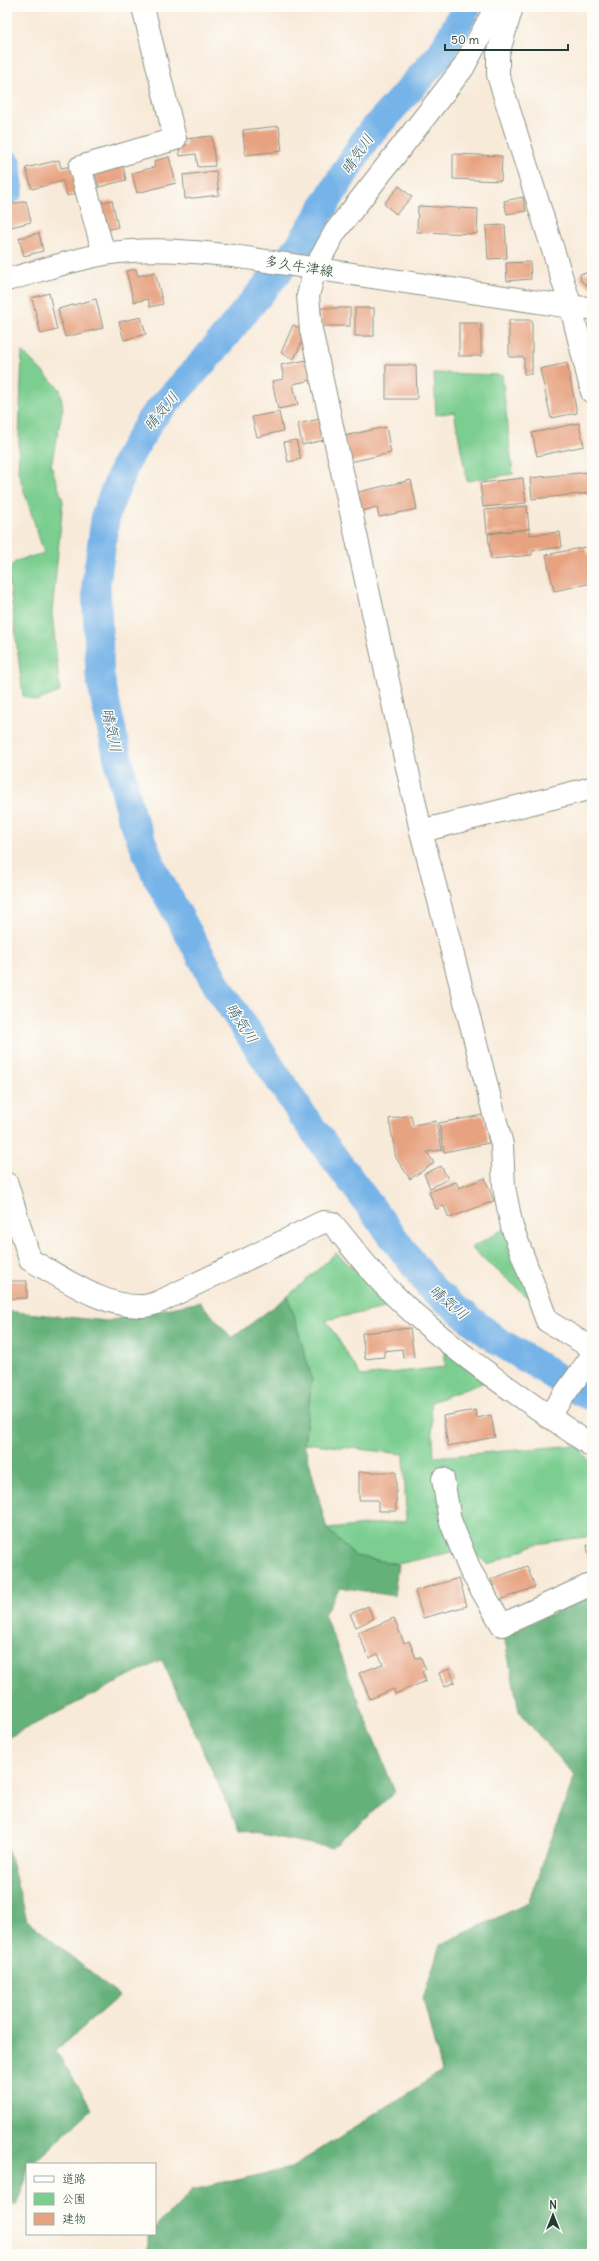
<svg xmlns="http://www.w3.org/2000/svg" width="599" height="2261" font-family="Delius,'Klee One',sans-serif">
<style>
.green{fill:#7cce90;stroke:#4e8662}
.forest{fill:#65b17a;stroke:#427757}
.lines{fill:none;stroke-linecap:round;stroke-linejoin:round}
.river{stroke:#76b3e8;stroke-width:29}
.building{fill:#e7a381}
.minor-casing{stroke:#8c9486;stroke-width:24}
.major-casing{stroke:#8c9486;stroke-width:24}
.minor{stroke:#fff;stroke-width:22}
.major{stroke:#fff;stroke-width:22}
.labels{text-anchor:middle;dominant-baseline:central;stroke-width:3;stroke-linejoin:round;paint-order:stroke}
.street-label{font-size:14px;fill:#1f3d34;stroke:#fdfcf7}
.water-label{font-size:15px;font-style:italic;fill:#39606a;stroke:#fdfcf7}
</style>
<rect width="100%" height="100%" fill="#fdfcf7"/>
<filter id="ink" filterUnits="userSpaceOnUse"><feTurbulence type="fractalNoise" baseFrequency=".025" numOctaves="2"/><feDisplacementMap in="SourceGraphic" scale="8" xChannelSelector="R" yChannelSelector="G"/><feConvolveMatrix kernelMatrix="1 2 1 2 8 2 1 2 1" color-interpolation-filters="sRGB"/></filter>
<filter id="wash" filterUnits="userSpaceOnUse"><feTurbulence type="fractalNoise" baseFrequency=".012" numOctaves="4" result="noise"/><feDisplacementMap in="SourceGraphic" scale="16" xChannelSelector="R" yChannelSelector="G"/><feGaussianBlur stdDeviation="0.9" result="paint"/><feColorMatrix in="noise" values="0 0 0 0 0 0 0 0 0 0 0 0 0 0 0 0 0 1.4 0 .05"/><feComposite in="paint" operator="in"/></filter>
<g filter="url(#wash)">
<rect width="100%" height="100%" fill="#f8ead9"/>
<!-- green -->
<g class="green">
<path d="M22 351 60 389 63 408 51 465 63 501 52 613 60 692 36 701 23 696 8 570 16 561 44 553 18 472Z"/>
<path d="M434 373 502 375 513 474 467 481 454 412 436 415Z"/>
<path d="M514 1223 550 1316 471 1248Z"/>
<path d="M336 1253 395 1306 326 1320 361 1376 445 1367V1346L493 1379 431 1402 434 1457 577 1445 592 1464V1536L536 1544 488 1565 470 1548 398 1564 355 1556 327 1529 406 1521 404 1454 304 1443 312 1379 288 1296Z"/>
</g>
<!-- forest -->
<g class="forest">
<path d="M288 1296 312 1379 304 1443 327 1529 355 1556 398 1564 394 1596 340 1587 324 1614 395 1792 332 1848 239 1830 162 1660 7 1738V1311L107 1321 200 1302 232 1338Z"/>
<path d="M589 1596H592V2254H148V2236L155 2234V2228L192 2190 291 2168 441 2072 423 1998 440 1945 528 1903 575 1775 550 1749 519 1711 504 1636Z"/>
<path d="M7 1847 27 1920 119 1996 56 2051 92 2109 32 2164H27V2176L16 2206 7 2202Z"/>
</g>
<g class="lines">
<!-- river -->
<g class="river">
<path d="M467 7 441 54 366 138 300 245 205 360 151 419 127 460 106 513 96 584 100 677 130 813 155 873 218 987 303 1116 431 1288 495 1339 577 1390 592 1397"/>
<path d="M7 164 9 190H7"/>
</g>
</g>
<g id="blocks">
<!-- building -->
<g class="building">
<path d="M279 126 282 151 245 155 243 130Z"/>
<path d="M212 136 215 166 198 167 196 154 180 156 179 146 186 145 185 139Z"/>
<path d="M453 154 502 156 501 181 453 179Z"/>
<path d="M169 157 176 183 137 193 132 173 155 167 154 161Z"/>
<path d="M59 160 61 168 72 166 78 193 67 196 63 181 32 189 26 168Z"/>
<path d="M123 165 126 180 99 187 95 172Z"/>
<path d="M216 171 219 195 185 199 183 175Z"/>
<path d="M399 186 412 197 396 214 384 204Z"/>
<path d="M523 197 526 211 507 214 504 201Z"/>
<path d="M112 200 118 227 107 230 100 203Z"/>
<path d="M26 201 31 222 7 228V205Z"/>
<path d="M418 206 478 209 477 234 417 232Z"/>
<path d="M505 225 507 258 488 259 486 226Z"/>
<path d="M39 233 43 251 24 256 19 238Z"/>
<path d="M530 262 531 279 507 281 506 263Z"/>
<path d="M136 269 138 276 155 272 163 304 150 307 148 299 134 302 126 271Z"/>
<path d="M592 272V288L581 281 580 274Z"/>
<path d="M49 293 57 330 41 334 32 298Z"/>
<path d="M96 299 103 328 65 337 58 309Z"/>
<rect x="321" y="308" width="29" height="18"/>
<rect x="355" y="308" width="19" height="28"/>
<path d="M141 317 146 334 124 340 119 322Z"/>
<path d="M509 320H532V374H524V357H509Z"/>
<rect x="459" y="323" width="22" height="33"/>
<path d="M293 325 307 331 294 359 281 353Z"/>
<path d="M312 359 316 379 293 384 298 405 278 409 272 381 284 379 281 365Z"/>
<path d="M567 363 577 413 551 418 540 369Z"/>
<path d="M386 365H416L417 399H386Z"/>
<path d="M279 412 283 431 257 437 252 417Z"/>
<path d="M324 418 329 439 302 445 298 424Z"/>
<path d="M579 423 584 446 537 456 532 433Z"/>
<path d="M386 427 391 453 350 462 344 436Z"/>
<path d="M296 440 301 459 288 462 284 442Z"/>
<path d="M589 472 591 493 532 499 530 478Z"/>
<path d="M523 478 526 503 483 507 480 483Z"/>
<path d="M411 480 417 509 379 517 377 507 362 511 358 492Z"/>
<path d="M527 506 529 529 487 533 485 510Z"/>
<path d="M530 529V535L560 532 562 547 532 551V555L491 559 488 534Z"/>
<path d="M585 547 587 554 592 553V583L554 591 546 555Z"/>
<path d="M411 1115 413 1125 436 1121 442 1150 427 1152 434 1163 410 1179 396 1158 389 1119Z"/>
<path d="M483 1115 489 1143 444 1152 439 1123Z"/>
<path d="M441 1166 448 1179 430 1188 424 1174Z"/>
<path d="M485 1178 494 1201 449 1218 444 1206 436 1209 429 1192 456 1182 459 1188Z"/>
<path d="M7 1281H27V1298L7 1299Z"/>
<path d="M410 1328 414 1357 403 1358 402 1349 384 1351V1357L365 1359 362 1333Z"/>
<path d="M475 1410 477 1418 491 1415 495 1437 448 1446 443 1416Z"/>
<path d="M359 1472H396V1511H378V1500H359Z"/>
<path d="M587 1545H592V1572H591Z"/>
<path d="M527 1566 535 1587 499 1600 491 1579Z"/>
<path d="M459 1578 467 1606 423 1618 415 1591Z"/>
<path d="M368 1606 373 1619 356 1627 350 1614Z"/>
<path d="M394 1618 404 1643 409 1641 416 1658 420 1657 426 1669 422 1671 426 1681 395 1694 394 1689 370 1699 359 1673 383 1664 378 1654 369 1658 358 1633Z"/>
<path d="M449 1669 455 1682 444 1687 439 1673Z"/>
</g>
</g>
</g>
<g filter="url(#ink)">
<use href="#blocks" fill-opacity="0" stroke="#8c9486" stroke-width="1"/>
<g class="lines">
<defs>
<g id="minor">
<path d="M496 7 463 68 335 232 315 268 308 296 311 330 421 831 502 1145 504 1187 512 1227 547 1321 592 1348"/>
<path d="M512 7 498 54V75L571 307 592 392"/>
<path d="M104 254 80 167 175 139 143 7"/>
<path d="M421 831 592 788"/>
<path d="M7 1184 30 1260C64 1278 104 1308 143 1306 149 1306 156 1303 161 1301L323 1222 332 1223C350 1244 366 1267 385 1286 446 1348 521 1397 592 1446"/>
<path d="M548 1417 592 1356"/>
<path d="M443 1479 450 1520 470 1570 502 1625 592 1584"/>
</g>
<path id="major" d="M7 280C39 271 72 260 105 254 147 247 190 251 233 256L571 307 592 308"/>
</defs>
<!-- minor casing -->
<use href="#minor" class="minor-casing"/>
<!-- major casing -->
<use href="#major" class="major-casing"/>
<!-- minor -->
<use href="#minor" class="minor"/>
<!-- major -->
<use href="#major" class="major"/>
</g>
</g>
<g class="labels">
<!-- street labels -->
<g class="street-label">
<text transform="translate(299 266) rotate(9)">多久牛津線</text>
</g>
<!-- water labels -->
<g class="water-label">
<text transform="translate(357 154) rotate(-56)">晴気川</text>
<text transform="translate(161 411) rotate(-51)">晴気川</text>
<text transform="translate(112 730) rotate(78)">晴気川</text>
<text transform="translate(242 1023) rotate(57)">晴気川</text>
<text transform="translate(449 1302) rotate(40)">晴気川</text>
</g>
</g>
<!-- margin -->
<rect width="599" height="2261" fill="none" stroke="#fdfcf7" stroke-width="24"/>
<!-- legend -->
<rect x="26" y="2163" width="130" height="72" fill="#fdfcf7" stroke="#a4b0a9"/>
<rect x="34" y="2176" width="20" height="6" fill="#ffffff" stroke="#a4b0a9"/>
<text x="62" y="2183" font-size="12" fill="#1f3d34">道路</text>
<rect x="34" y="2193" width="20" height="12" fill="#7cce90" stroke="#a4b0a9"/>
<text x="62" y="2203" font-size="12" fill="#1f3d34">公園</text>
<rect x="34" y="2213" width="20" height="12" fill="#e7a381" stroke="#a4b0a9"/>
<text x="62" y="2223" font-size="12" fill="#1f3d34">建物</text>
<!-- north arrow -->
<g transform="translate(553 2215)" stroke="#fdfcf7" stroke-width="3" paint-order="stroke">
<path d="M0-3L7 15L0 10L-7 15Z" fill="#1f3d34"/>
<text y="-6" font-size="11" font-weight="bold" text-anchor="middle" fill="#1f3d34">N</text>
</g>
<!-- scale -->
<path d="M445 44v6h123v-6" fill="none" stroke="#1f3d34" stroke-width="2"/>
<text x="451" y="44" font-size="12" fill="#1f3d34" stroke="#fdfcf7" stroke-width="3" paint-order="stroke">50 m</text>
</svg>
